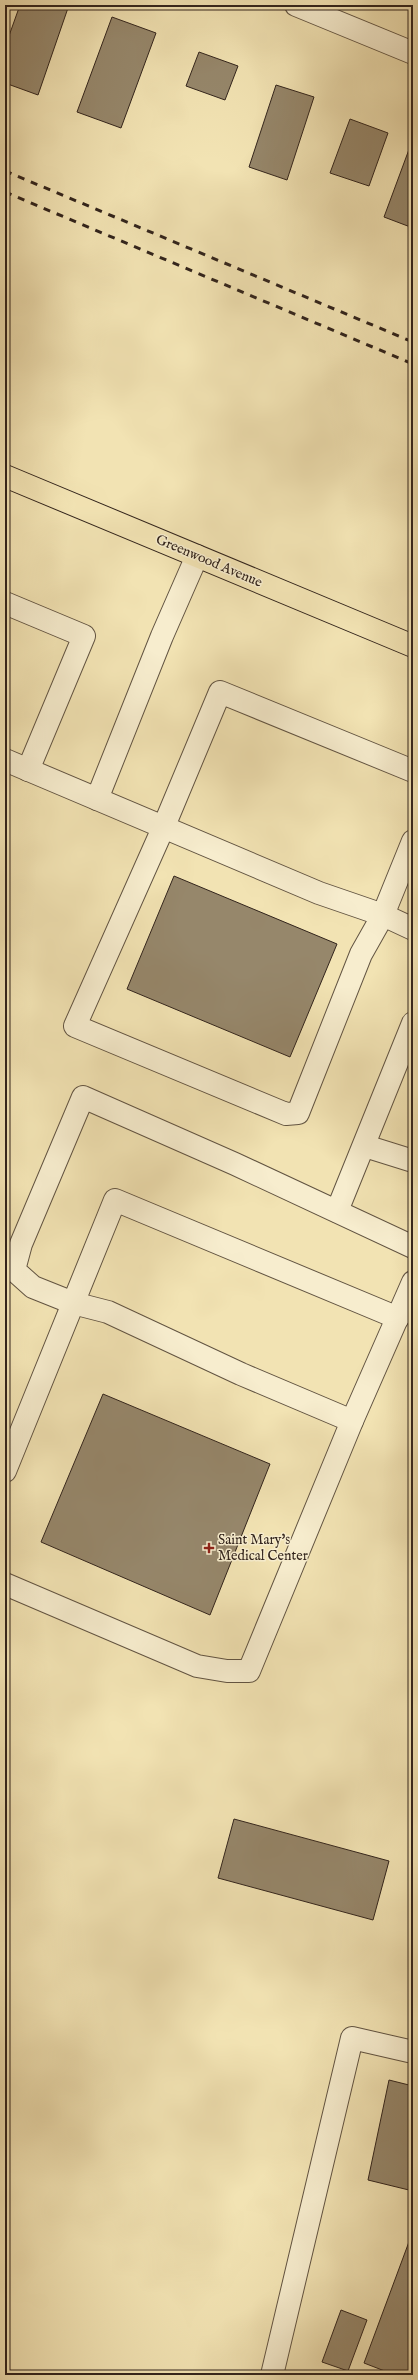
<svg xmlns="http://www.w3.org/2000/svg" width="418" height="2380" font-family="'IM FELL English',serif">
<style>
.building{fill:#96876b;stroke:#32241c}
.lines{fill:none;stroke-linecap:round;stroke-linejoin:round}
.minor-casing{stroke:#625442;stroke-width:24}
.major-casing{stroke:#32241c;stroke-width:24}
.minor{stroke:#f7edce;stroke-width:22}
.major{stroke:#f2e3b3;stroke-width:22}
.rail{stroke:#32241c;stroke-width:3;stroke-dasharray:7 7;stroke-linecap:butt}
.poi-dot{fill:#8f2418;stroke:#f7edce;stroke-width:1.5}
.labels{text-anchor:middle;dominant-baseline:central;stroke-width:3;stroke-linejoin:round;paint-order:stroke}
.street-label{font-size:14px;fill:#32241c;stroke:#f7edce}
.poi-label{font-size:14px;fill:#32241c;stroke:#f7edce;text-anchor:start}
</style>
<rect width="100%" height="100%" fill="#f2e3b3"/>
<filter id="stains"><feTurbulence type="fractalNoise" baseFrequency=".005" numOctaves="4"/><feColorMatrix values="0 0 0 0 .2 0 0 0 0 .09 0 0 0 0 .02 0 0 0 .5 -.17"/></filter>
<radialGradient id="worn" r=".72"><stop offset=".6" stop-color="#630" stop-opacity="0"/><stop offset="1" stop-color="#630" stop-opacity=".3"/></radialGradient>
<!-- building -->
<g class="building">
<path d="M20 5H69L38 95 5 83V47Z"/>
<path d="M112 17 156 33 121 128 77 112Z"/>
<path d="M199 52 238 66 225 100 186 86Z"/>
<path d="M276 85 314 97 287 180 249 167Z"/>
<path d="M350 119 388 133 369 186 330 173Z"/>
<path d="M411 144 413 145V228L384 217Z"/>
<path d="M174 876 337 944 290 1057 127 989Z"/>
<path d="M103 1394 270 1464 210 1615 41 1542Z"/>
<path d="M234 1819 389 1861 373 1920 218 1878Z"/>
<path d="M389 2080 413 2086V2191L368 2180Z"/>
<path d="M413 2231V2375H395L364 2363Z"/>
<path d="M341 2310 367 2320 348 2371 322 2362Z"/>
</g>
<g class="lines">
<defs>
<g id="minor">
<path d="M296 5 413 53"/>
<path d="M5 603 84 636 28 770"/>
<path d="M5 760 319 893 383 915 413 929"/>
<path d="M413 771 220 692 164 826 75 1026 286 1114 298 1113 361 954 383 915 413 841"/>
<path d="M97 799 162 636 197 556"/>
<path d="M365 1146 413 1161"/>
<path d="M337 1211 413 1023"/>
<path d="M352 1421 241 1374 108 1312 73 1303 33 1287 14 1270 21 1244 83 1097 235 1164 413 1247"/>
<path d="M5 1471 115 1200 398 1318"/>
<path d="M5 1584 197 1666 227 1671H249L352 1421 413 1282"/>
<path d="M272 2375 352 2038 413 2052"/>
</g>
<path id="major" d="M5 476 413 646"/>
</defs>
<!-- minor casing -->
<use href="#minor" class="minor-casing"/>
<!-- major casing -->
<use href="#major" class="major-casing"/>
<!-- minor -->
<use href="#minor" class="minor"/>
<!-- major -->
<use href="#major" class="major"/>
<!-- rail -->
<g class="rail">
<path d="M5 171 413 342"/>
<path d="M5 192 413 364"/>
</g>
</g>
<!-- markers -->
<path class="poi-dot" d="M207 1542h4v4h4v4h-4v4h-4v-4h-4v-4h4z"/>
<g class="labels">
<!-- street labels -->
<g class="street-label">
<text transform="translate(209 561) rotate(23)">Greenwood Avenue</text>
</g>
<!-- poi labels -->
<g class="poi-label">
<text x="218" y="1540">Saint Mary's<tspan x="218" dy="16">Medical Center</tspan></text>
</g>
</g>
<!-- margin -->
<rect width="418" height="2380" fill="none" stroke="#f2e3b3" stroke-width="20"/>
<rect x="6" y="6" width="406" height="2368" fill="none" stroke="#32241c" stroke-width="2"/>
<rect x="10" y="10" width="398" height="2360" fill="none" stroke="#32241c"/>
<rect width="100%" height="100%" filter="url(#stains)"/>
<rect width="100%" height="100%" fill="url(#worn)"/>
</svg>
